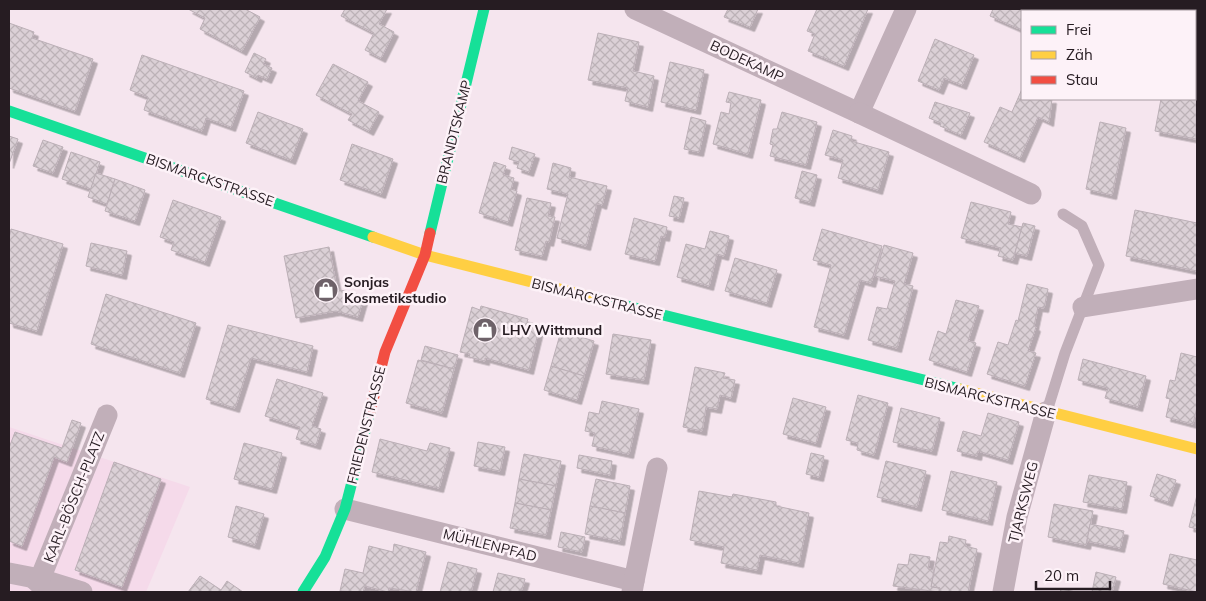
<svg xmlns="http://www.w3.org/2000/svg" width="1206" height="601" font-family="Mulish,sans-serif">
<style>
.built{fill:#f5daea}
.building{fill:url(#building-cross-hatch);stroke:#bbafb6;filter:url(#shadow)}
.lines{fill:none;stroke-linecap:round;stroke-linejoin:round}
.lane{stroke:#c1afb9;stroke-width:11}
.street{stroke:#c1afb9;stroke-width:21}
.fast{stroke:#16e098;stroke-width:11}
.slow{stroke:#ffcf43;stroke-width:11}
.jam{stroke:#f24e42;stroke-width:11}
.labels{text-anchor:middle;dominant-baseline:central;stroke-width:5;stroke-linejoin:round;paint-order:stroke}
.street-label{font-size:14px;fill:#261c22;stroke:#fdf2f8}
.poi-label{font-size:14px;font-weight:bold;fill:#261c22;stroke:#fdf2f8;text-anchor:start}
</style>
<defs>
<pattern id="building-cross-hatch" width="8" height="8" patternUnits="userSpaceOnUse" patternTransform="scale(1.25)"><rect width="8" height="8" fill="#dbd0d6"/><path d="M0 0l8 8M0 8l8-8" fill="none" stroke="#bcb2b7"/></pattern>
<filter id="shadow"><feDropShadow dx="4.5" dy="4.5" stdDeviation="0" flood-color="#0004"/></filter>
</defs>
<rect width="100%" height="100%" fill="#f5e5ee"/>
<!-- built -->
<path class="built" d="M9 427 190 487 146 592H9Z"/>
<!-- building -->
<g class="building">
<path d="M188 9H245L260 17 242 51 200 29 205 18Z"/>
<path d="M345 9H387L379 24 394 32 381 58 365 50 374 33 341 16Z"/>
<path d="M728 9H758L750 27 724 17Z"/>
<path d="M817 9H868L844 66 808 51 815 34 807 31Z"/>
<path d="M993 9H1038L1037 11H1022V30L990 16Z"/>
<path d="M1195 21 1197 22 1196 139 1155 131 1161 99H1195Z"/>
<path d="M9 23 34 32 32 38 93 59 75 111 9 88Z"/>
<path d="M598 33 639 42 633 71 654 76 648 107 625 101 628 88 588 80Z"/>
<path d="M935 39 974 55 962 85 944 78 939 90 918 81Z"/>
<path d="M254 53 266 59 263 64 272 68 267 79 258 75 257 78 245 72Z"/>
<path d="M142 55 244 91 231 127 206 118 202 131 144 110 148 97 130 90Z"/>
<path d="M670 62 704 70 696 110 661 102Z"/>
<path d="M333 64 368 82 358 101 379 112 369 131 348 120 352 114 316 95Z"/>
<path d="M1022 89V99H1052L1049 122 1038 117 1020 158 984 142 1000 107 1012 112Z"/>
<path d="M729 92 761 100 748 154 713 144 721 112 729 114 731 103 726 102Z"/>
<path d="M935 102 970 113 961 135 940 126 941 123 929 118Z"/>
<path d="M258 112 303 129 291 160 246 143Z"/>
<path d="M782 112 817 122 806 165 770 156 773 145 770 144 773 129H777Z"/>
<path d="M691 117 706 121 699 152 684 149Z"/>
<path d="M1100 122 1126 128 1112 195 1086 189Z"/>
<path d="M833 130 852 136 851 141 889 152 878 190 838 178 843 160 825 155Z"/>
<path d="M9 136 18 139 9 164Z"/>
<path d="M43 140 63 147 53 173 33 166Z"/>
<path d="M352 144 393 159 381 194 340 180Z"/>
<path d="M512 147 535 154 529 172 517 168 519 162 509 159Z"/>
<path d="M71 152 100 162 91 189 62 179Z"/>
<path d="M494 162 506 166 503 175 514 178 511 189 517 191 508 222 479 213Z"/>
<path d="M553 163 571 168 569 177 607 186 602 205 597 203 586 246 557 238 568 194 547 189Z"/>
<path d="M802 171 817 175 810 202 795 198Z"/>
<path d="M96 173 115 179 107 204 88 197Z"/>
<path d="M115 179 145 190 135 221 105 211Z"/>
<path d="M674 196 684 198 679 218 669 216Z"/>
<path d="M527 198 551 203 548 216 555 217 549 242 546 241 542 256 515 250Z"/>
<path d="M173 200 221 217 205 262 171 250 174 242 160 237Z"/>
<path d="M971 202 1011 212 1008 224 1022 227 1013 260 998 256 1001 248 961 238Z"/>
<path d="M1135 210 1197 223V271L1126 256Z"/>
<path d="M634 218 667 227 665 237 661 236 655 261 625 254Z"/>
<path d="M1023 223 1035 226 1027 256 1015 253Z"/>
<path d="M11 229 63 244 37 331 9 323V238Z"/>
<path d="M822 229 882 246 871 283 860 280 844 335 814 327 831 265 813 260Z"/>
<path d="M710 231 729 236 724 256 717 254 709 286 677 277 686 244 705 249Z"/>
<path d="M91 243 127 251 122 275 86 266Z"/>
<path d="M884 245 913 253 904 284 913 286 897 348 868 340 877 307 887 309 895 281 875 276Z"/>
<path d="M329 247 337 289 364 296 358 317 336 311 296 318 284 256Z"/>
<path d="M735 258 777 270 767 303 725 291Z"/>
<path d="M1027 284 1048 289 1044 308 1038 307 1034 326 1036 327 1028 351 1036 353 1025 386 987 374 998 342 1008 345 1016 320 1018 321Z"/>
<path d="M106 294 196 323 180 373 91 344Z"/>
<path d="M956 300 979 306 968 341 976 343 967 372 929 360 938 331 946 334Z"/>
<path d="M481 306 528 319 527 322 540 325 529 370 485 358V361L469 357 470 354 460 352 472 307 480 310Z"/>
<path d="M228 325 313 346 307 372 251 358 235 408 206 399Z"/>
<path d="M561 331 594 341 584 376 551 366Z"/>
<path d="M613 334 651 340 644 380 606 374Z"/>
<path d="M425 346 458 355 454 369 421 360Z"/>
<path d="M1181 353 1197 357V407L1193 424 1166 417 1170 399 1166 398 1170 380 1175 381Z"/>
<path d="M1083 359 1146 376 1138 407 1105 398 1108 388 1078 380Z"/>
<path d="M418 360 454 369 442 413 406 403Z"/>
<path d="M551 366 584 376 577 400 544 390Z"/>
<path d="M695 367 725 373 723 378 735 380 731 398 720 395 717 409 706 407 702 431 683 427Z"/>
<path d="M277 379 323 393 312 426 321 429 316 445 296 439 300 427 265 416Z"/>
<path d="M858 395 888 403 874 455 857 450 858 443 846 440Z"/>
<path d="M793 398 826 407 816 443 783 434Z"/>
<path d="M602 401 639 409 629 454 592 446 595 433 585 431 589 412 599 414Z"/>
<path d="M901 408 940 418 932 451 893 442Z"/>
<path d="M988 413 1019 422 1008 460 978 451 977 456 957 451 963 431 981 436Z"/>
<path d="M72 420 81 423 67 462 54 457 22 546 9 541V448L15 432 62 448Z"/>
<path d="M380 439 427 451 430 443 450 448 439 488 372 472Z"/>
<path d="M478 442 505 447 500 471 474 466Z"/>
<path d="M244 443 282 453 272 489 234 479Z"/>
<path d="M811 453 824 456 819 477 806 474Z"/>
<path d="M524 454 561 461 556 486 519 479Z"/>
<path d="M579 455 612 461 610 475 577 468Z"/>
<path d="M886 461 926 471 917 507 877 497Z"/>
<path d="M114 462 161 479 122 587 75 570Z"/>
<path d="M951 471 997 482 988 521 942 510Z"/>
<path d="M1157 474 1176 480 1168 502 1150 496Z"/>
<path d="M1089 475 1127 482 1122 509 1083 502Z"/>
<path d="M519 479 556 486 551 510 515 503Z"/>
<path d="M596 479 630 486 625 513 590 506Z"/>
<path d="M699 491 732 497 733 494 776 502V506L809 513 799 563 760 555 757 570 721 563 724 547 690 540Z"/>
<path d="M1197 495V529L1189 527Z"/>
<path d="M515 503 551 510 546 535 510 528Z"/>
<path d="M1054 504 1093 511 1086 545 1048 537Z"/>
<path d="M236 506 264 514 255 545 228 537Z"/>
<path d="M590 506 625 513 620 541 585 534Z"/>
<path d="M1090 524 1124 531 1120 548 1087 541Z"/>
<path d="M561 532 585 537 582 552 558 547Z"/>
<path d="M949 536 966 540 965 546 977 549 968 592H939L940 588 931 587 940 542 948 543Z"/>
<path d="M394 544 426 552 416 592 389 588 388 592 365 586 363 592 340 591 345 569 363 573 369 546 393 552Z"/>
<path d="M910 554 930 557 928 569 934 570 931 587 940 588 939 592 893 586 898 564 908 565Z"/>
<path d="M1170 554 1197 560V592L1163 584Z"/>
<path d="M448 562 477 569 471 592H440Z"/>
<path d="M1096 572 1116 577 1112 592H1092Z"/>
<path d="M498 573 525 579 521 592H493Z"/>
<path d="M200 576 221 590 227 581 243 592H188Z"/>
<path d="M1061 589 1076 592H1060Z"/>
</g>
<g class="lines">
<!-- lane -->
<g class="lane">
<path d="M1047 411 1065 353 1099 265 1082 226 1063 214"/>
<path d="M28 580 41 592"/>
</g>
<!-- street -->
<g class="street">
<path d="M635 9 859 113 906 9"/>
<path d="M859 113 1031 194"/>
<path d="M1083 307 1197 289"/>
<path d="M345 509 634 581 632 592"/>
<path d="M9 573 40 579 82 592"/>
<path d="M40 579 107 415"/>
<path d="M634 581 657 468"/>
<path d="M1003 592 1017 517 1046 412"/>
</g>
<!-- fast -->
<g class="fast">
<path d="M9 111 373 237"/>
<path d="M430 233 484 9"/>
<path d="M595 298 960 389"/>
<path d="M303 592 325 557 345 509 370 412"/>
</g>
<!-- slow -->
<g class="slow">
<path d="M373 237 425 255 595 298"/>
<path d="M960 389 1197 449"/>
</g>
<!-- jam -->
<path class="jam" d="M370 412 385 352 425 255 430 233"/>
</g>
<!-- icons -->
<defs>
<symbol id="shop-disc" viewBox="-11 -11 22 22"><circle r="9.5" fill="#6e6269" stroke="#fdf2f8"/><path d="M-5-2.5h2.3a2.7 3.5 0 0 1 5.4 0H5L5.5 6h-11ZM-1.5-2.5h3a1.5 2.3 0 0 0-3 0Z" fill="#fff"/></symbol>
</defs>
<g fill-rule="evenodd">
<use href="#shop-disc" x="312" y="276" width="28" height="28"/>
<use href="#shop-disc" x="471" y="316" width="28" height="28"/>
</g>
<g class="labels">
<!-- street labels -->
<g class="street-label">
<text transform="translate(747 61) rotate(25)">BODEKAMP</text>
<text transform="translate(454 132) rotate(-76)">BRANDTSKAMP</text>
<text transform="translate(210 180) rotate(19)">BISMARCKSTRASSE</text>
<text transform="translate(597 299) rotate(14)">BISMARCKSTRASSE</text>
<text transform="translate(990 398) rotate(14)">BISMARCKSTRASSE</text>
<text transform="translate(366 425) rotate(-76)">FRIEDENSTRASSE</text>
<text transform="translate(74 497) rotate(-68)">KARL-BÖSCH-PLATZ</text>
<text transform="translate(1023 502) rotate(-76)">TJARKSWEG</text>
<text transform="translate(490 545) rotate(14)">MÜHLENPFAD</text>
</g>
<!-- poi labels -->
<g class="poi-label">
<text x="344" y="282">Sonjas<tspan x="344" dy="16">Kosmetikstudio</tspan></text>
<text x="502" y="330">LHV Wittmund</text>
</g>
</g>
<!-- border -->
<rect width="1206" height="601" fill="none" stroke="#261c22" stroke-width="20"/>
<!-- legend -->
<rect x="1021" y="10" width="175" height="90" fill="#fdf2f8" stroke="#a79ca2"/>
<rect x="1031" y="26" width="25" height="8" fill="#16e098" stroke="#a79ca2"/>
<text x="1066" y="35" font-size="15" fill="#261c22">Frei</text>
<rect x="1031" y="51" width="25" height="8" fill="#ffcf43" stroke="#a79ca2"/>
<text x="1066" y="60" font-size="15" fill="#261c22">Zäh</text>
<rect x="1031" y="76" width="25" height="8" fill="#f24e42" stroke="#a79ca2"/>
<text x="1066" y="85" font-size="15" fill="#261c22">Stau</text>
<!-- scale -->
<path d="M1036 581v8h74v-8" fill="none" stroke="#261c22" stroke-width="2.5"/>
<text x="1044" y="581" font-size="15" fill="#261c22" stroke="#fdf2f8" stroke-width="4" paint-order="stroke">20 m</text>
</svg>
